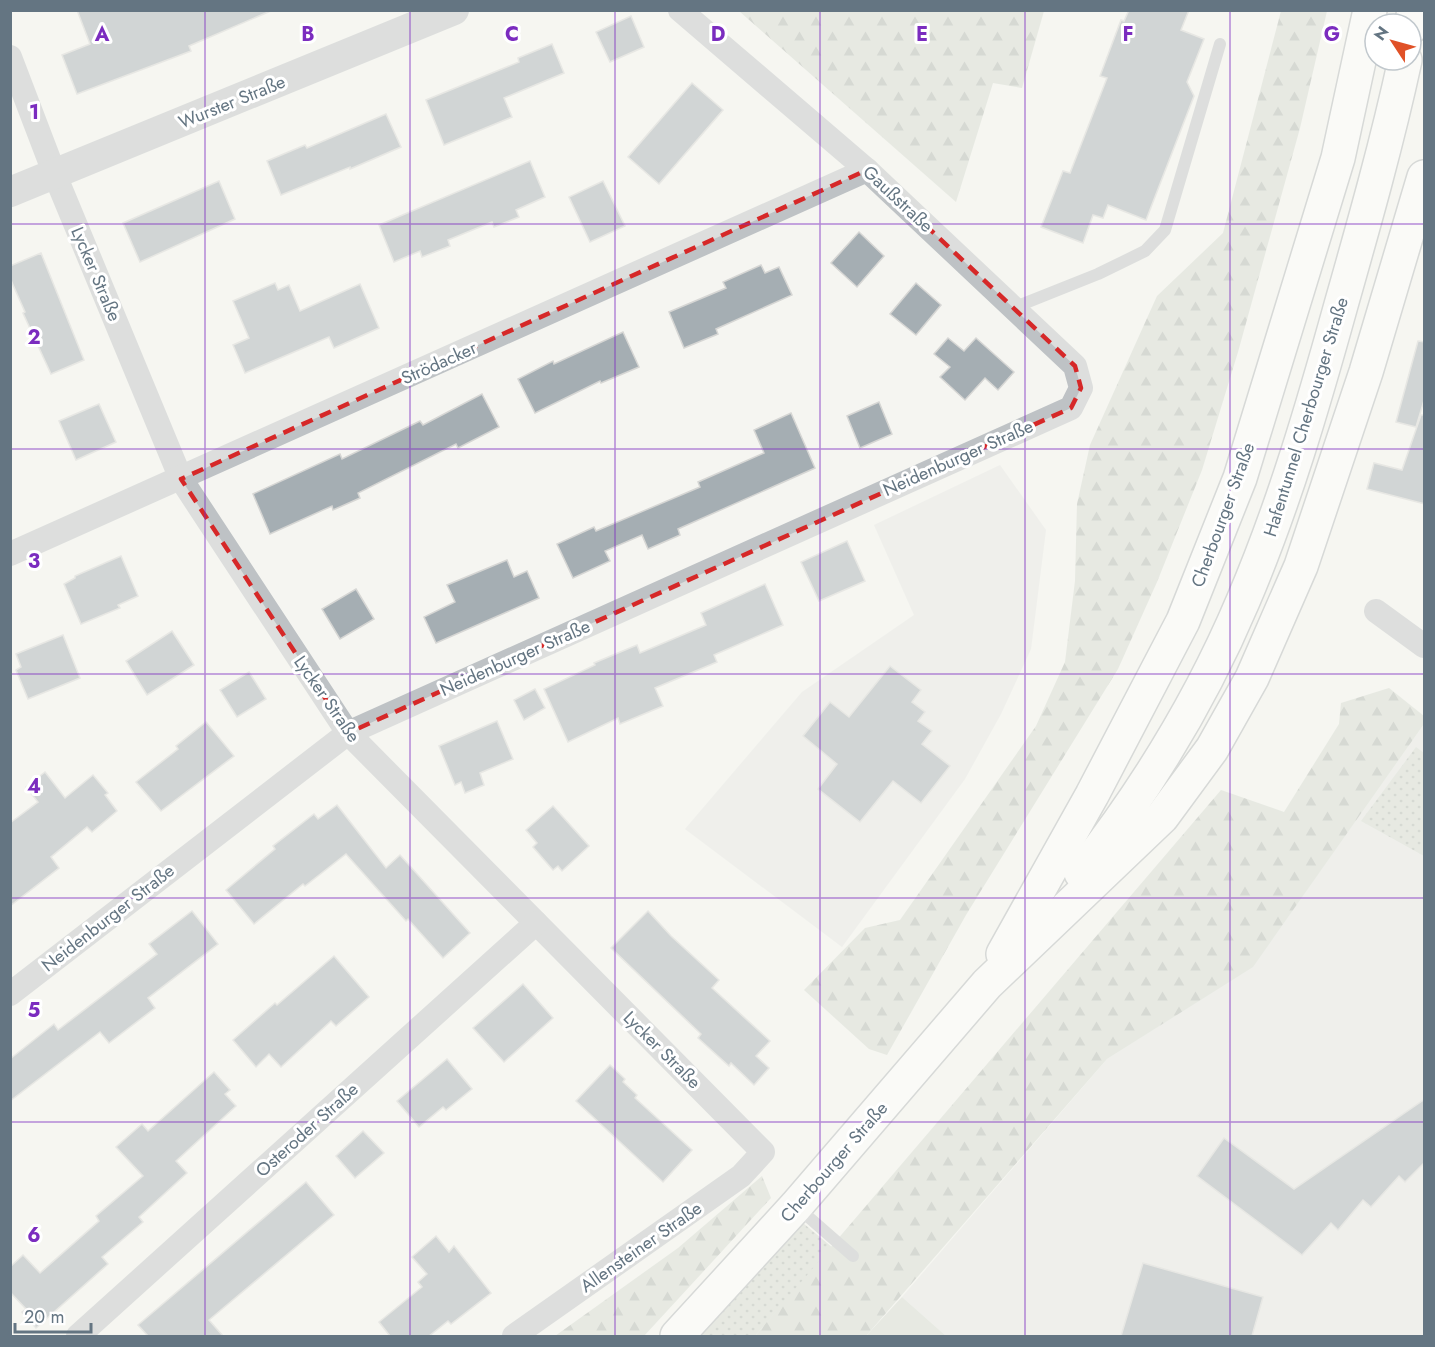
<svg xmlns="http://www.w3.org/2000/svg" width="1435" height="1347" font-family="Jost,sans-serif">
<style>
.built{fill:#e6e7e5}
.grass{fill:url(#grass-dots)}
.forest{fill:url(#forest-firs)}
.garden{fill:#d4dad1}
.building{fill:#a5aeb3;stroke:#d6d6d4;stroke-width:1.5}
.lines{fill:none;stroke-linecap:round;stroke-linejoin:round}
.primary-casing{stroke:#b1b6b9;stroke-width:36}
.service{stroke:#bec2c5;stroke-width:12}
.minor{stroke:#bec2c5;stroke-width:24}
.tertiary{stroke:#bec2c5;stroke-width:30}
.primary{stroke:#fff;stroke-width:33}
.marked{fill:none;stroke:#d62828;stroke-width:4.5;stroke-dasharray:12 8;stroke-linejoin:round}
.grid{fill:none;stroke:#7b2cbf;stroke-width:1.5;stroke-opacity:0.55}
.labels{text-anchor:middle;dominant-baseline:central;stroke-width:6;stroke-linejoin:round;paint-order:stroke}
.street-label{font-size:18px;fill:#647582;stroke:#fff}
.grid-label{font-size:20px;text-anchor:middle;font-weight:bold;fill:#7b2cbf;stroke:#fff;stroke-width:6;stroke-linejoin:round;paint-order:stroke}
</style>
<defs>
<pattern id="grass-dots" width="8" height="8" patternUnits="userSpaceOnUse" patternTransform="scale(1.5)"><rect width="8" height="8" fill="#d4dad1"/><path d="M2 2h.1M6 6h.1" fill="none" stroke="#b0b5af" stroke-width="1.8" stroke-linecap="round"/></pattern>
<pattern id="forest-firs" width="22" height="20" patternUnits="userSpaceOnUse" patternTransform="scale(1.5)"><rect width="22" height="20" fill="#d4dad1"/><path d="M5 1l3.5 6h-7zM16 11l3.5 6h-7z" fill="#b0b5af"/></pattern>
</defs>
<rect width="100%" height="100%" fill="#f5f5f1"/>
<!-- built -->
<g class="built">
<path d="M1000 465 1046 530 1031 649 1001 714 965 779 842 947 685 829 802 692 914 615 874 525Z"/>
<path d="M1424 724V1336H946L902 1297 1107 1059 1253 966Z"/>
</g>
<!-- grass -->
<g class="grass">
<path d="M1416 747 1424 753V856L1361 821Z"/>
<path d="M803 1223 833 1248 755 1336H700Z"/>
</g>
<!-- forest -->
<g class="forest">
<path d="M739 11H1044L1022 88 993 83 956 202Z"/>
<path d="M1281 11H1327L1300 128 1238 352 1202 470 1157 582 1118 669 966 915 887 1055 869 1049 804 990 865 928 900 920 1036 726 1065 662 1075 581 1077 504 1090 445 1157 296 1223 233Z"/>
<path d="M1389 688 1424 716V724L1253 967 1107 1059 866 1336H755L1221 790 1284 812 1339 724 1341 703Z"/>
<path d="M762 1176 771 1198 644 1336H555L678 1248Z"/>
</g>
<!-- garden -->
<path class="garden" d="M902 1297 946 1336H866Z"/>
<!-- building -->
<g class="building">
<path d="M77 10H273L189 46 191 51 77 94 62 55 90 44Z"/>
<path d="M1129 10H1189L1181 30 1204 39 1187 82 1194 96 1146 220 1108 205 1103 218 1093 215 1083 243 1041 227 1063 171 1070 173 1107 78 1100 76 1121 20 1124 21Z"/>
<path d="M631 16 644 47 610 62 596 32Z"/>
<path d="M552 44 564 73 504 98 512 117 444 145 426 100 519 62 518 58Z"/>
<path d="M692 83 723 110 659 184 628 157Z"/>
<path d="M386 114 401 147 350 169V167L281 195 267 161 305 145 307 148Z"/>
<path d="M530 161 545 197 516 210 519 217 494 227 492 222 448 240 450 246 422 257 420 251 394 262 379 225Z"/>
<path d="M219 181 235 219 140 262 123 223Z"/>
<path d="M603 181 625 226 590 242 569 197Z"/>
<path d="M859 232 884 256 857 287 831 263Z"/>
<path d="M41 253 84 360 51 374 23 313 25 312 10 278V266Z"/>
<path d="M761 265 765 273 779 267 792 295 716 329 718 334 684 348 669 312 726 288 723 282Z"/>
<path d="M275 283 278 290 289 285 300 311 360 284 379 328 334 348 329 337 245 373 233 345 249 338 233 301Z"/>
<path d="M916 283 941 305 916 335 890 314Z"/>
<path d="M623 332 639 367 601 383 600 381 535 413 518 379 553 361 554 364Z"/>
<path d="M948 338 964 351 976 338 1014 372 998 390 985 378 965 400 940 377 950 367 934 354Z"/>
<path d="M1418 341 1425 342V397L1416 427 1396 422Z"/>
<path d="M482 394 499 427 458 448 456 444 358 493 360 498 333 510 332 506 270 534 253 494 340 454 342 459 420 421 423 425Z"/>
<path d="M879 402 892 434 860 448 847 416Z"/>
<path d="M99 404 116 442 76 460 59 421Z"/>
<path d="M791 413 815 468 678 529 680 535 648 549 642 535 605 551 610 561 573 578 557 544 594 527 596 531 700 487 698 482 764 453 754 430Z"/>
<path d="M1421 415H1425V504L1367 489 1374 463 1402 470Z"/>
<path d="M847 541 865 581 819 601 801 562Z"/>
<path d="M121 556 138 596 118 605 120 608 81 624 64 584 75 578V576Z"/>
<path d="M507 560 514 577 527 571 539 598 436 643 424 617 455 602 447 585Z"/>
<path d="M765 584 783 625 714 655 717 662 655 688 663 706 620 724 618 718 568 742 544 689 595 665 594 663 637 645 640 653 706 625 701 613Z"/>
<path d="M356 589 374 619 340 639 322 609Z"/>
<path d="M172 631 194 665 147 695 126 661Z"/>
<path d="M63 635 80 678 28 699 16 670 21 667 16 654Z"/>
<path d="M890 666 921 690 912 702 925 712 918 721 932 731 922 744 950 766 921 803 893 781 860 822 818 789 837 764 803 736 830 702 849 717Z"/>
<path d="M249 672 266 699 237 717 220 690Z"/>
<path d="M535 689 545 708 524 720 514 700Z"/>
<path d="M497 721 513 759 480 773 484 785 465 793 461 782 455 785 439 746Z"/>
<path d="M206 722 234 756 161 811 136 782 178 749 176 746Z"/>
<path d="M45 772 65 798 93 775 108 793 105 795 117 811 92 832 87 827 51 857 59 868 10 906V823L38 802 26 787Z"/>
<path d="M337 805 386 868 400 855 470 933 443 958 408 919 406 921 346 854 305 886 303 884 254 924 226 890 275 849 273 846 314 814 318 819Z"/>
<path d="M553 806 589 846 562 871 558 866 553 870 533 847 537 843 526 830Z"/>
<path d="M192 911 218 944 148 998 155 1008 109 1043 100 1032 10 1101V1059L54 1024 58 1030 157 954 149 944Z"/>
<path d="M648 911 671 936 719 980 712 988 770 1041 756 1056 769 1068 754 1085 731 1063 729 1066 698 1038 701 1034 611 948Z"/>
<path d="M334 956 369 997 336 1026 331 1021 281 1067 269 1054 256 1067 233 1040 275 1003 277 1005Z"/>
<path d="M523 984 553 1018 504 1062 473 1028Z"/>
<path d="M447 1059 472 1089 446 1110 443 1107 419 1127 397 1101Z"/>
<path d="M610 1065 625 1079 623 1082 637 1095 635 1098 692 1150 663 1182 576 1101Z"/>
<path d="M214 1072 230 1090 225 1094 236 1106 176 1161 187 1173 139 1217 143 1222 102 1257 108 1264 36 1328 22 1312 26 1309 10 1292V1267L23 1255 40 1273 99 1221 96 1216 143 1176 116 1147 142 1124 148 1131Z"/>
<path d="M1425 1099V1162L1405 1182 1399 1176 1371 1207 1363 1200 1338 1230 1331 1223 1302 1255 1197 1176 1224 1138 1294 1189Z"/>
<path d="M363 1131 384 1153 355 1178 336 1156Z"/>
<path d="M306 1182 334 1215 209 1320 223 1336H148L138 1325Z"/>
<path d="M436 1236 449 1252 454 1246 491 1293 451 1324 448 1321 429 1336H390L379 1322 422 1287 418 1282 427 1274 412 1257Z"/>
<path d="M1143 1263 1263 1297 1252 1336H1121Z"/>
</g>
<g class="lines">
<defs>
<g id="primary">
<path d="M1411 27 1414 10"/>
<path d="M1081 873C1146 790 1202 698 1243 601 1284 505 1313 406 1341 305 1364 224 1387 143 1405 60"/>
<path d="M1003 954 1092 795 1183 621 1240 478 1338 158 1370 10"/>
<path d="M677 1336 796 1206 987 984 1162 817 1212 749 1252 678 1301 566 1366 372 1424 177"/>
</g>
</defs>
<!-- primary casing -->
<use href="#primary" class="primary-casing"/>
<!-- service -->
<g class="service">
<path d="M1013 308 1098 274 1145 251 1165 230 1220 44"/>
<path d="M797 1207 853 1256"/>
</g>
<!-- minor -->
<g class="minor">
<path d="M10 57 55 175 181 479 348 733 763 1152 741 1176 514 1336"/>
<path d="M10 554 867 170"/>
<path d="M1376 611 1424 646"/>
<path d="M10 994 348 733 1071 408 1081 388 1075 366 867 170 680 10"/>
<path d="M78 1336 536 923"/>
</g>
<!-- tertiary -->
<path class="tertiary" d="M10 192 454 10"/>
<!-- primary -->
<use href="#primary" class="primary"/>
</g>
<!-- marked area -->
<path d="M0 0H1435V1347H0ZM867 170 1075 366 1081 388 1071 408 348 733 181 479Z" fill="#f5f5f1" fill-opacity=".55" fill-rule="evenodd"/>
<path class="marked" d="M867 170 1075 366 1081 388 1071 408 348 733 181 479Z"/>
<!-- grid -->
<path class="grid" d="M205 10V1336M410 10V1336M615 10V1336M820 10V1336M1025 10V1336M1230 10V1336M10 224H1424M10 449H1424M10 674H1424M10 898H1424M10 1122H1424"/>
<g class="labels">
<!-- street labels -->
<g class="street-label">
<text transform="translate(232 102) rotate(-22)">Wurster Straße</text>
<text transform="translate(898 199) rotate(43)">Gaußstraße</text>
<text transform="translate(96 274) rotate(67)">Lycker Straße</text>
<text transform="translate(439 363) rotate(-24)">Strödacker</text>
<text transform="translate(1306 417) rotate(-73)">Hafentunnel Cherbourger Straße</text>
<text transform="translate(958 458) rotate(-24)">Neidenburger Straße</text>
<text transform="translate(1223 515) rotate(-70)">Cherbourger Straße</text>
<text transform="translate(515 658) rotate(-24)">Neidenburger Straße</text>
<text transform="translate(327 699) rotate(55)">Lycker Straße</text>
<text transform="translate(108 918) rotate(-38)">Neidenburger Straße</text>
<text transform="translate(662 1050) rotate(45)">Lycker Straße</text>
<text transform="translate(307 1130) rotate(-42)">Osteroder Straße</text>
<text transform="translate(834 1162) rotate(-49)">Cherbourger Straße</text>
<text transform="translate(641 1247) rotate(-35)">Allensteiner Straße</text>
</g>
</g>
<g class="grid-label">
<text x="102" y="41">A</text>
<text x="308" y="41">B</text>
<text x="512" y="41">C</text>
<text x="718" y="41">D</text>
<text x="922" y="41">E</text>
<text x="1128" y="41">F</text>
<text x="1332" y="41">G</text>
<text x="34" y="119">1</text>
<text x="34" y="344">2</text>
<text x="34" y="568">3</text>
<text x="34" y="793">4</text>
<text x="34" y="1017">5</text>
<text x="34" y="1242">6</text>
</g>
<!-- border -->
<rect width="1435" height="1347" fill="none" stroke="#647582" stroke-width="24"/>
<!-- north arrow -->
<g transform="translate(1393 42) rotate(306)"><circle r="28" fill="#ffffff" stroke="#c1c8cd" stroke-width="1.5"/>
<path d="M0-4.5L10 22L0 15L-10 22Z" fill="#e05127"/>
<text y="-9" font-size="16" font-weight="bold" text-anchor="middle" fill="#647582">N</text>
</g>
<!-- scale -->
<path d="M15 1323v9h76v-9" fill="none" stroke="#647582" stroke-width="3"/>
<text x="24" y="1323" font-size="18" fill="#647582" stroke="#ffffff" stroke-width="4.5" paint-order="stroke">20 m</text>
</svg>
